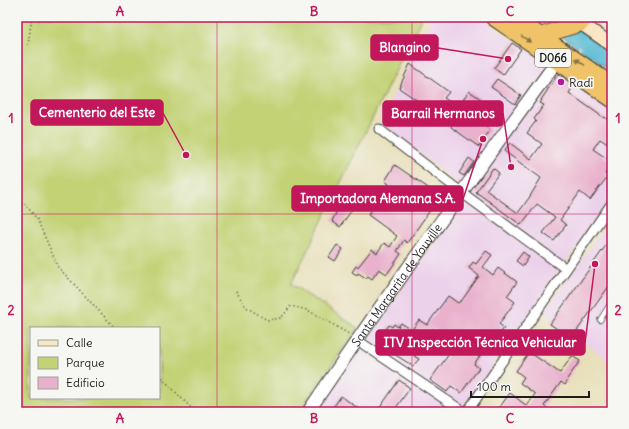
<svg xmlns="http://www.w3.org/2000/svg" width="629" height="429" font-family="Delius,sans-serif">
<style>
.built{fill:#ecd1ea}
.green{fill:#c2d274;stroke:#6f7748;fill-rule:evenodd}
.water{fill:#54b9d3;stroke:#386a78}
.lines{fill:none;stroke-linecap:round;stroke-linejoin:round}
.river{stroke:#54b9d3;stroke-width:14}
.building{fill:#e9b1cc}
.service-casing{stroke:#3b3934;stroke-width:6}
.minor-casing{stroke:#3b3934;stroke-width:11}
.tertiary-casing{stroke:#3b3934;stroke-width:14}
.secondary-casing{stroke:#3b3934;stroke-width:15}
.trunk-casing{stroke:#3b3934;stroke-width:18}
.path{stroke:#3b3934;stroke-width:1.5;stroke-dasharray:1 3;stroke-linecap:butt}
.service{stroke:#fff;stroke-width:4.5}
.minor{stroke:#fff;stroke-width:9}
.tertiary{stroke:#fff;stroke-width:12}
.secondary{stroke:#f9e7c3;stroke-width:13}
.trunk{stroke:#f0c369;stroke-width:16}
.oneway{fill:#867042}
.grid{fill:none;stroke:#c2185b;stroke-width:1;stroke-opacity:0.55}
.poi-dot{fill:#b5179e;stroke:#f6f6f2;stroke-width:1.5}
.labels{text-anchor:middle;dominant-baseline:central;stroke-width:3.5;stroke-linejoin:round;paint-order:stroke}
.shield{fill:#f6f6f2;stroke:#5d5d5c;stroke-width:1}
.shield-label{font-size:11px;font-weight:bold;fill:#1c1c1c}
.poi-label{font-size:12px;fill:#1c1c1c;stroke:#f6f6f2;text-anchor:start}
.street-label{font-size:12px;fill:#1c1c1c;stroke:#f6f6f2}
.leader{fill:none;stroke:#c2185b;stroke-width:1.5}
.callout-dot{fill:#c2185b;stroke:#f6f6f2;stroke-width:1.5}
.callout{fill:#c2185b;stroke:#c2185b;stroke-width:1.5}
.callout-label{font-size:13px;text-anchor:middle;font-weight:bold;fill:#fff}
.neatline{fill:none;stroke:#c2185b;stroke-width:1.5}
.grid-label{font-size:13px;text-anchor:middle;font-weight:bold;fill:#c2185b}
</style>
<rect width="100%" height="100%" fill="#f6f6f2"/>
<filter id="ink" filterUnits="userSpaceOnUse"><feTurbulence type="fractalNoise" baseFrequency=".025" numOctaves="2"/><feDisplacementMap in="SourceGraphic" scale="8" xChannelSelector="R" yChannelSelector="G"/><feConvolveMatrix kernelMatrix="1 2 1 2 8 2 1 2 1" color-interpolation-filters="sRGB"/></filter>
<filter id="wash" filterUnits="userSpaceOnUse"><feTurbulence type="fractalNoise" baseFrequency=".012" numOctaves="4" result="noise"/><feDisplacementMap in="SourceGraphic" scale="16" xChannelSelector="R" yChannelSelector="G"/><feGaussianBlur stdDeviation="0.9" result="paint"/><feColorMatrix in="noise" values="0 0 0 0 0 0 0 0 0 0 0 0 0 0 0 0 0 1.4 0 .05"/><feComposite in="paint" operator="in"/></filter>
<g filter="url(#wash)">
<rect width="100%" height="100%" fill="#e8e0bb"/>
<!-- built -->
<g class="built">
<path d="M432 17H479L612 107V196L460 412H316L469 193 380 122Z"/>
<path d="M612 217V363L544 312Z"/>
</g>
<!-- green -->
<path class="green" d="M17 17H422L291 284 358 328 298 412H17ZM31 328H159V398H31Z"/>
<!-- water -->
<path class="water" d="M582 30 587 33 579 45 582 47 590 35 598 41 594 55 595 57 600 43 612 51V72L595 60V57L594 56 593 58 580 50 582 47 579 45 577 47 562 36Z"/>
<g class="lines">
<!-- river -->
<path class="river" d="M550 17 612 61"/>
</g>
<g id="blocks">
<!-- building -->
<g class="building">
<path d="M512 43 521 49 503 75 494 68Z"/>
<path d="M410 64 449 92 444 98 458 107 469 91 481 99 480 101 496 112 486 127 490 130 479 147 451 127 452 124 399 88Z"/>
<path d="M558 74 574 85 569 93 604 118V117L612 122V147L600 139 593 149 612 162V164L605 174 608 176 590 200 580 192 560 220 566 225 554 241 543 233 555 217 537 204 521 225 476 192 493 168 499 173 486 190 518 213 529 198 541 178 504 151 510 143 531 159 542 144 527 133 536 121 534 119 544 105 540 103 542 100H541Z"/>
<path d="M497 79 521 95 515 104 491 87Z"/>
<path d="M469 158 474 162 464 176 459 173Z"/>
<path d="M395 165 440 196 407 243 404 240 397 251 401 254 387 274 379 269 372 279 368 276 366 278 358 273 357 275 352 272 356 266 358 267 372 249 377 253 384 243 390 247 397 236 368 215 389 184 385 181Z"/>
<path d="M342 201 353 208 340 227 332 221Z"/>
<path d="M612 237V282L571 339 550 324Z"/>
<path d="M337 245 343 249 335 261 329 257Z"/>
<path d="M486 251 492 255 483 267 493 275 498 268 517 282 507 296 515 302 499 324 504 328 500 334 497 332 474 364 479 368 461 393 451 386 447 392 430 380 455 346 433 329 414 356 419 359 413 366 394 354 399 348 390 341 391 339 386 335 387 333 385 331 389 325 392 327 394 324 398 327 401 323 412 330 419 320 427 325 448 296 458 303 462 300 479 276 469 268 473 262 476 264Z"/>
<path d="M523 252 529 257 523 266 516 261Z"/>
<path d="M529 352 560 373 572 356 580 361 567 379 568 380 565 385 561 382 544 406 552 412H496L510 393 527 406 535 394 520 383 524 377 516 371Z"/>
<path d="M399 380 410 388 393 412H377Z"/>
<path d="M341 396 363 412H330Z"/>
</g>
</g>
</g>
<g filter="url(#ink)">
<use href="#blocks" fill-opacity="0" stroke="#3b3934" stroke-width="1"/>
<g class="lines">
<defs>
<path id="service" d="M600 320 612 301"/>
<g id="minor">
<path d="M379 129 461 192 566 269"/>
<path d="M357 340 464 412"/>
<path d="M467 412 612 203"/>
</g>
<g id="tertiary">
<path id="s1" d="M308 412C388 293 472 177 557 61"/>
</g>
<path id="secondary" d="M572 17 612 45"/>
<g id="trunk">
<path d="M493 17 612 99"/>
<path d="M513 17 612 85"/>
<path d="M540 36 581 23"/>
</g>
</defs>
<!-- service casing -->
<use href="#service" class="service-casing"/>
<!-- minor casing -->
<use href="#minor" class="minor-casing"/>
<!-- tertiary casing -->
<use href="#tertiary" class="tertiary-casing"/>
<!-- secondary casing -->
<use href="#secondary" class="secondary-casing"/>
<!-- trunk casing -->
<use href="#trunk" class="trunk-casing"/>
<!-- path -->
<g class="path">
<path d="M28 45 32 17"/>
<path d="M17 200 25 204 37 219 58 267 115 328"/>
<path d="M236 291 246 307 267 320 281 318 291 306 307 310 322 318 349 334"/>
<path d="M159 375 195 412"/>
</g>
<!-- service -->
<use href="#service" class="service"/>
<!-- minor -->
<use href="#minor" class="minor"/>
<!-- tertiary -->
<use href="#tertiary" class="tertiary"/>
<!-- secondary -->
<use href="#secondary" class="secondary"/>
<!-- trunk -->
<use href="#trunk" class="trunk"/>
</g>
<!-- one-way arrows -->
<defs><path id="oneway-solid" d="M-6-.8H1V-3.2L6.5 0L1 3.2V.8H-6Z"/></defs>
<g class="oneway">
<use href="#oneway-solid" transform="translate(526 39) rotate(35)"/>
<use href="#oneway-solid" transform="translate(580 62) rotate(-145)"/>
</g>
</g>
<!-- grid -->
<path class="grid" d="M217 17V412M412 17V412M17 214H612"/>
<!-- markers -->
<circle class="poi-dot" cx="561" cy="82" r="4"/>
<g class="labels">
<!-- shield labels -->
<rect class="shield" x="535" y="49" width="36" height="18" rx="3"/>
<g class="shield-label">
<text x="553" y="58">D066</text>
</g>
<!-- poi labels -->
<g class="poi-label">
<text x="569" y="82">Radi</text>
</g>
<!-- street labels -->
<g class="street-label">
<text stroke="none"><textPath href="#s1" startOffset="155">Santa Margarita de Youville</textPath></text>
</g>
</g>
<!-- callouts -->
<path class="leader" d="M508 59L438 48M186 155L163 113M511 167L503 113M483 139L463 199M595 264L585 343"/>
<g class="callout-dot">
<circle cx="508" cy="59" r="4"/>
<circle cx="186" cy="155" r="4"/>
<circle cx="511" cy="167" r="4"/>
<circle cx="483" cy="139" r="4"/>
<circle cx="595" cy="264" r="4"/>
</g>
<g class="callout">
<rect x="371" y="35" width="67" height="25" rx="4"/>
<rect x="31" y="100" width="132" height="25" rx="4"/>
<rect x="383" y="101" width="120" height="25" rx="4"/>
<rect x="292" y="186" width="171" height="25" rx="4"/>
<rect x="376" y="330" width="209" height="25" rx="4"/>
</g>
<g class="callout-label">
<text x="405" y="52">Blangino</text>
<text x="97" y="117">Cementerio del Este</text>
<text x="443" y="118">Barrail Hermanos</text>
<text x="378" y="203">Importadora Alemana S.A.</text>
<text x="480" y="347">ITV Inspección Técnica Vehicular</text>
</g>
<!-- margin -->
<rect width="629" height="429" fill="none" stroke="#f6f6f2" stroke-width="44"/>
<!-- legend -->
<rect x="30" y="327" width="130" height="72" fill="#f6f6f2" stroke="#9f9f9c"/>
<rect x="38" y="340" width="20" height="6" fill="#f9e7c3" stroke="#9f9f9c"/>
<text x="66" y="347" font-size="12" fill="#1c1c1c">Calle</text>
<rect x="38" y="357" width="20" height="12" fill="#c2d274" stroke="#9f9f9c"/>
<text x="66" y="367" font-size="12" fill="#1c1c1c">Parque</text>
<rect x="38" y="377" width="20" height="12" fill="#e9b1cc" stroke="#9f9f9c"/>
<text x="66" y="387" font-size="12" fill="#1c1c1c">Edificio</text>
<!-- scale -->
<path d="M471 391v6h118v-6" fill="none" stroke="#1c1c1c" stroke-width="2"/>
<text x="477" y="391" font-size="12" fill="#1c1c1c" stroke="#f6f6f2" stroke-width="3" paint-order="stroke">100 m</text>
<rect x="22" y="22" width="585" height="385" class="neatline"/>
<g class="grid-label">
<text x="120" y="16">A</text>
<text x="314" y="16">B</text>
<text x="510" y="16">C</text>
<text x="11" y="123">1</text>
<text x="618" y="123">1</text>
<text x="11" y="315">2</text>
<text x="618" y="315">2</text>
<text x="120" y="423">A</text>
<text x="314" y="423">B</text>
<text x="510" y="423">C</text>
</g>
</svg>
